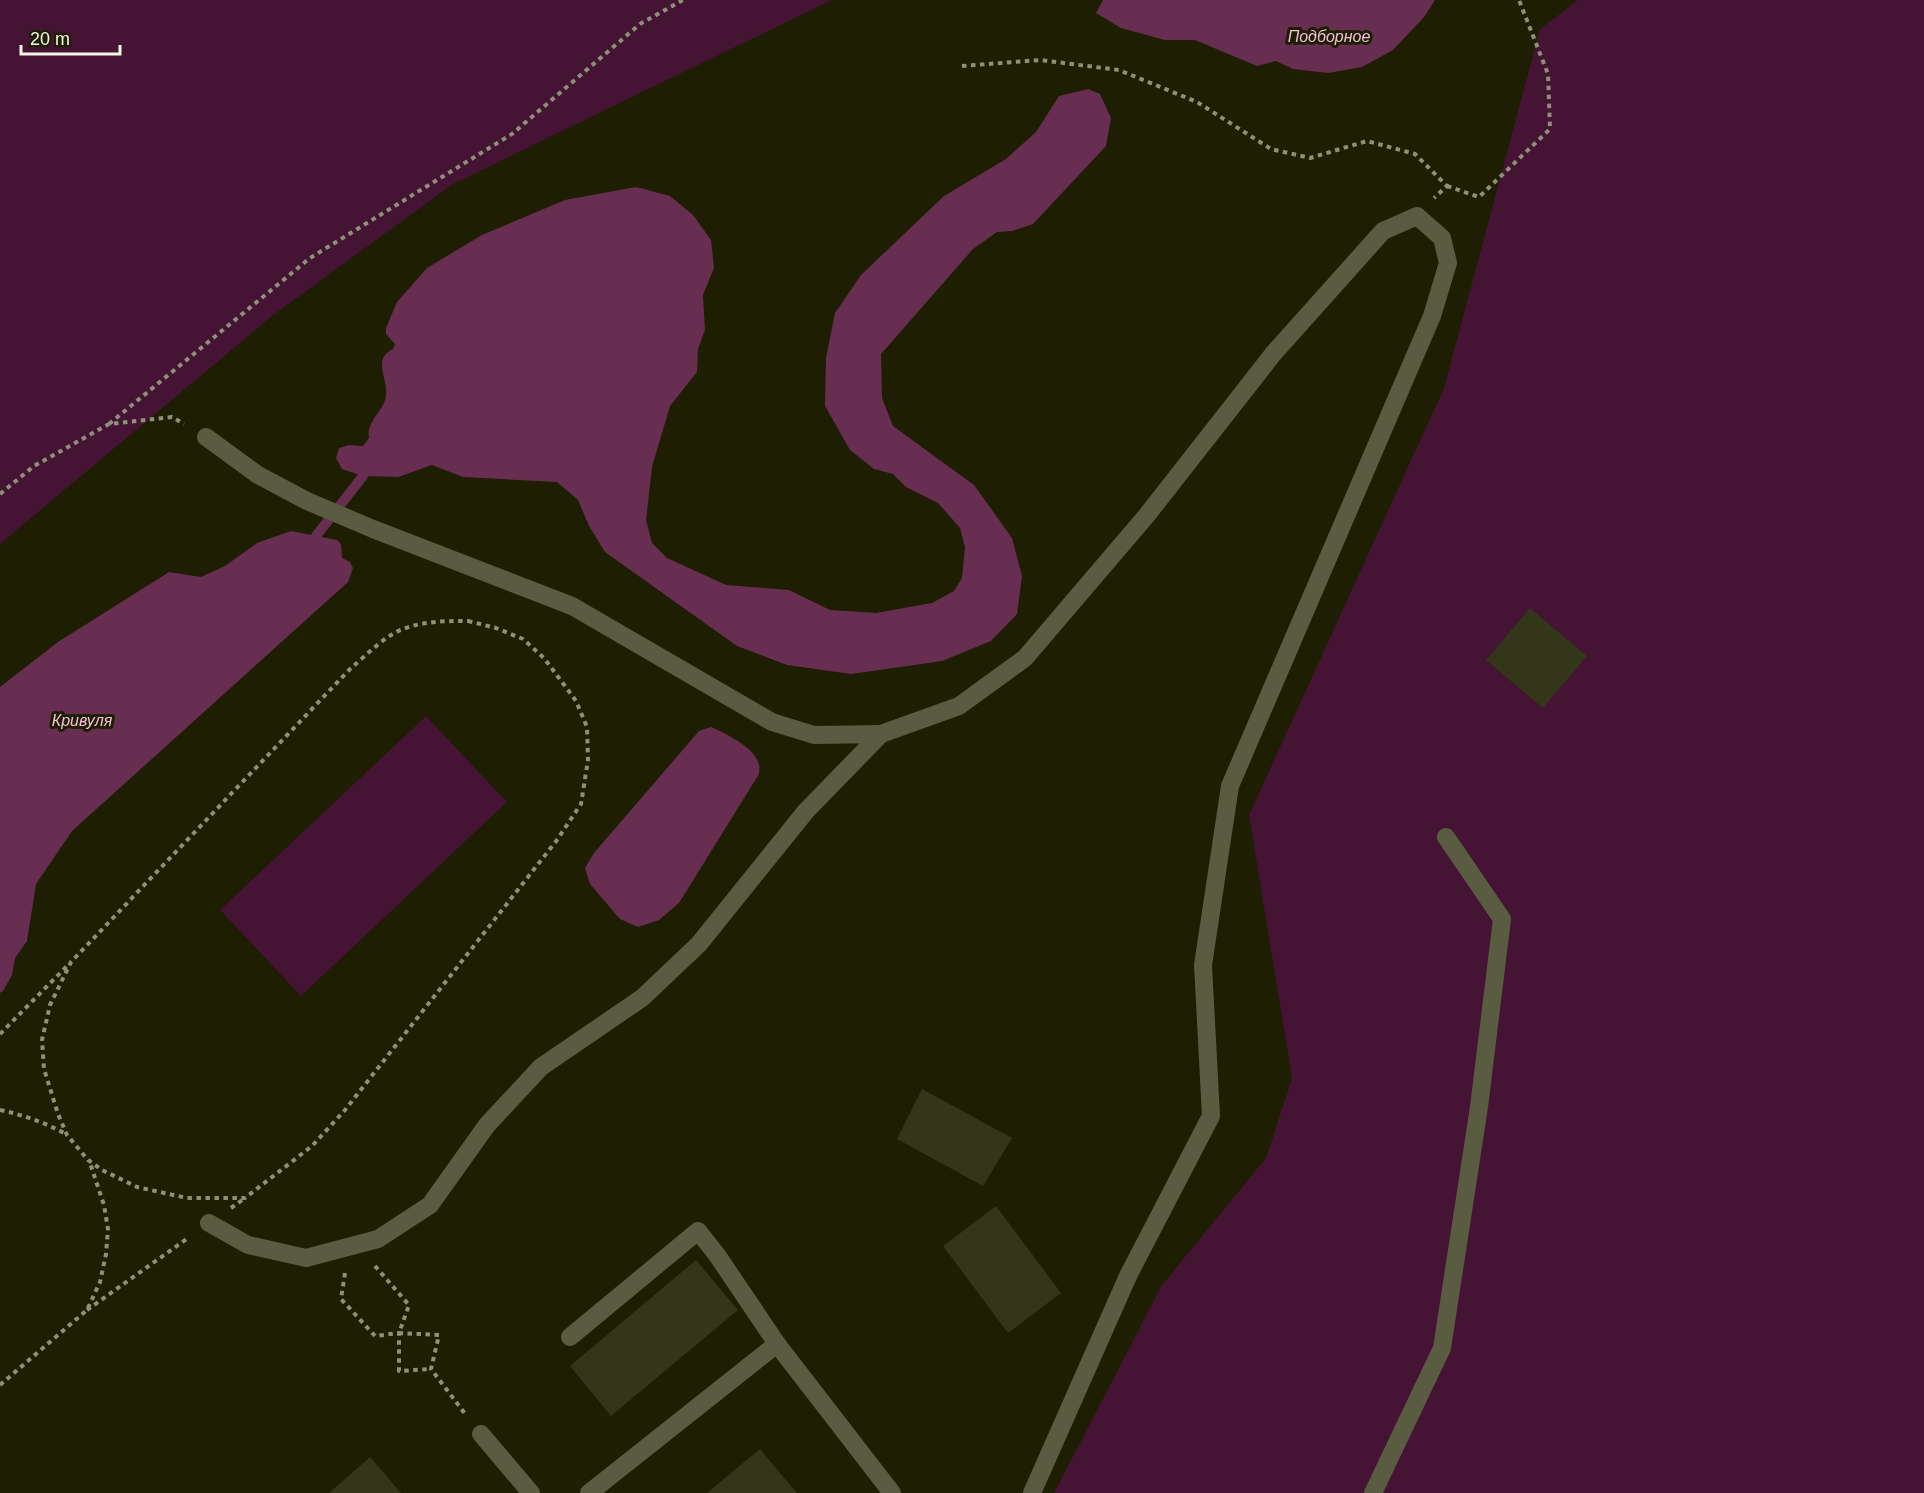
<svg xmlns="http://www.w3.org/2000/svg" width="1924" height="1493" font-family="Helvetica,sans-serif">
<style>
.green{fill:#451333}
.water{fill:#682e51}
.lines{fill:none;stroke-linecap:round;stroke-linejoin:round}
.stream{stroke:#682e51;stroke-width:10}
.building{fill:#333618}
.path{stroke:#8e9079;stroke-width:4;stroke-dasharray:4.5 4.5;stroke-linecap:butt}
.minor{stroke:#5a5c41;stroke-width:18}
.labels{text-anchor:middle;dominant-baseline:central;stroke-width:6;stroke-linejoin:round;paint-order:stroke}
.water-label{font-size:16px;font-style:italic;fill:#f5bedc;stroke:#1d1e02}
</style>
<rect width="100%" height="100%" fill="#1d1e02"/>
<!-- green -->
<g class="green">
<path d="M0 0H832L453 184 272 316 0 544Z"/>
<path d="M1578 0H1924V1493H1054L1162 1285 1266 1158 1292 1078 1249 815 1444 388 1540 29Z"/>
<path d="M426 716 507 802 301 996 220 910Z"/>
</g>
<!-- water -->
<g class="water">
<path d="M1103 0H1435L1424 17 1393 50 1362 67 1328 73 1293 69 1276 61 1257 66 1195 40H1165L1121 28 1096 13Z"/>
<path d="M1088 89 1100 94 1111 118 1106 146 1033 224 1012 231 997 232 973 249 881 354 882 398 893 426 974 485 1012 538 1022 576 1017 614 991 641 942 661 851 674 787 665 737 646 605 552 589 526 578 500 557 482 463 477 432 465 398 477 363 476 342 469 336 458 339 448 349 445 363 446 369 438C366 420 385 411 386 395 388 378 372 359 393 349L395 344 386 334V328L397 302 427 268 482 235 565 200 636 187 670 196 693 215 711 240 714 268 703 295 705 330 698 349 697 372 670 406 652 467 646 520 652 543 667 558 726 585 789 590 830 610 876 613 932 603 954 591 962 578 965 547 960 528 938 503 906 487 893 474 874 469 850 450 825 406 826 358 835 313 861 275 944 196 1006 159 1036 132 1059 96Z"/>
<path d="M291 531 337 540 341 544 342 558 350 562 353 568 348 582 72 831 36 884 27 941 15 958 12 975 3 991 0 993V687L58 642 169 572 201 577 225 566 257 543Z"/>
<path d="M711 727C725 733 756 748 759 765 760 768 759 771 759 774L679 903 659 920 638 927 620 919 590 884 585 868 594 853 699 731Z"/>
</g>
<g class="lines">
<!-- stream -->
<path class="stream" d="M316 536 363 476"/>
</g>
<!-- building -->
<g class="building">
<path d="M1530 608 1587 656 1543 708 1486 660Z"/>
<path d="M922 1089 1012 1138 983 1186 897 1139Z"/>
<path d="M996 1206 1061 1293 1008 1333 943 1246Z"/>
<path d="M696 1260 738 1310 611 1416 570 1366Z"/>
<path d="M760 1449 797 1493H707Z"/>
<path d="M370 1457 401 1493H329Z"/>
</g>
<g class="lines">
<!-- path -->
<g class="path">
<path d="M962 66 1040 60 1119 70 1197 102 1271 149 1310 158 1367 141 1415 154 1447 186 1434 198"/>
<path d="M1447 186 1479 197 1550 129 1548 74 1519 0"/>
<path d="M109 424 310 258 512 134 640 24 683 0"/>
<path d="M0 494 34 466 109 424 172 417 184 424"/>
<path d="M468 621 496 628 523 639 544 658 565 686 576 701 587 727 588 760 581 804 557 840 345 1110 312 1146 245 1198H187L137 1187 102 1170 88 1160 67 1135 58 1114 44 1069 42 1040 50 1005 71 962 351 668C367 655 384 636 403 629 424 621 446 621 468 621Z"/>
<path d="M0 1034 69 964"/>
<path d="M0 1110C24 1115 45 1123 66 1134"/>
<path d="M231 1208 245 1198"/>
<path d="M375 1266 409 1305 399 1333 439 1335 431 1369 466 1415"/>
<path d="M345 1273 341 1299 375 1336 399 1333V1371L431 1369"/>
<path d="M87 1310 188 1238"/>
<path d="M0 1385 87 1310 100 1282 106 1254 108 1229 104 1205 89 1160"/>
</g>
<!-- minor -->
<g class="minor">
<path d="M206 437 258 475 307 501 373 529 572 606 772 722 814 735 881 734"/>
<path d="M209 1223 248 1245 306 1258 378 1239 430 1205 487 1125 541 1067 642 998 699 944 806 811 881 734 959 706 1025 658 1147 515 1273 354 1383 231 1417 216 1442 238 1448 263 1432 316 1230 786 1203 965 1211 1116 1128 1276 1032 1493"/>
<path d="M570 1337 698 1231 717 1255 777 1344 892 1493"/>
<path d="M481 1434 531 1493"/>
<path d="M589 1493 777 1344"/>
<path d="M1373 1493 1442 1348 1479 1107 1502 919 1446 837"/>
</g>
</g>
<g class="labels">
<!-- water labels -->
<g class="water-label">
<text x="1329" y="36">Подборное</text>
<text x="82" y="720">Кривуля</text>
</g>
</g>
<!-- scale -->
<path d="M21 45v9h99v-9" fill="none" stroke="#f5f7e5" stroke-width="3"/>
<text x="30" y="45" font-size="18" fill="#f5f7e5" stroke="#1d1e02" stroke-width="4.5" paint-order="stroke">20 m</text>
</svg>
